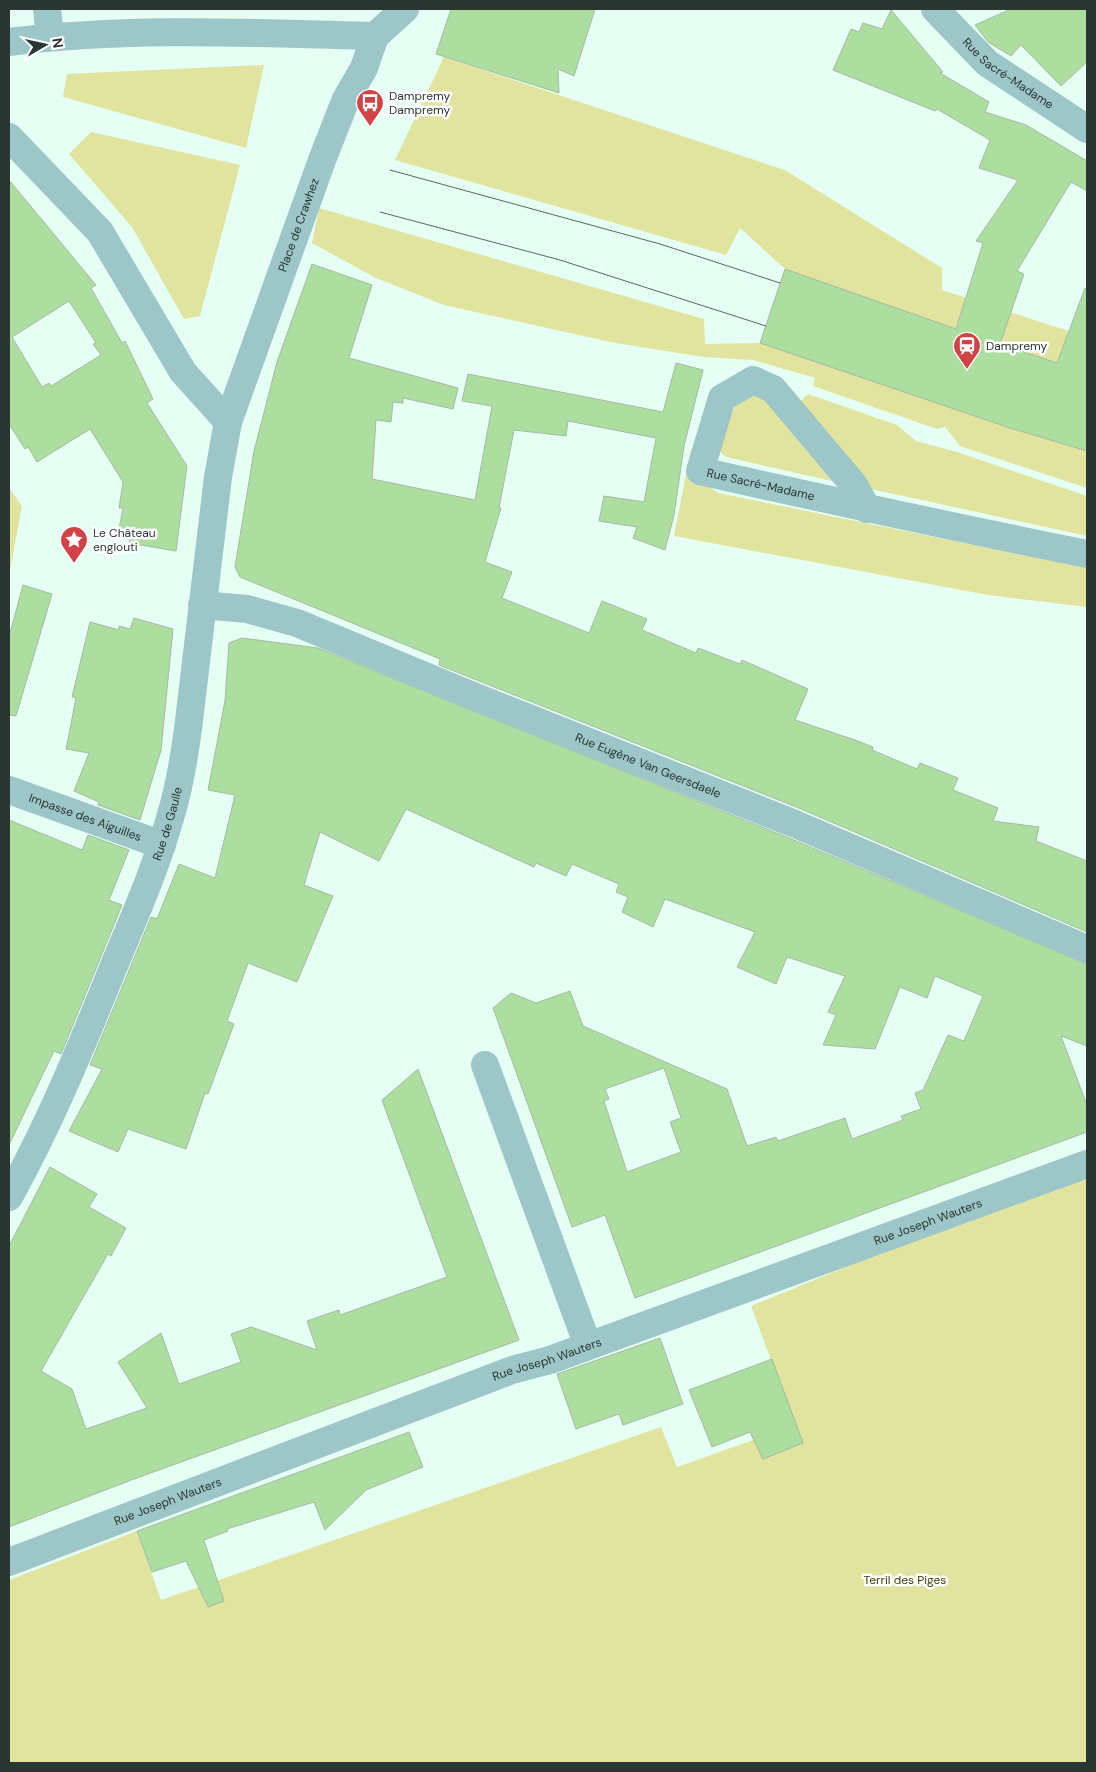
<svg xmlns="http://www.w3.org/2000/svg" width="1096" height="1772" font-family="'DM Sans',sans-serif">
<style>
.green{fill:#e0e49e}
.building{fill:#acdea0;stroke:#a7b9a3;fill-rule:evenodd}
.lines{fill:none;stroke-linecap:round;stroke-linejoin:round}
.minor{stroke:#9cc6c7;stroke-width:28}
.tram{stroke:#586861;stroke-width:1}
.labels{text-anchor:middle;dominant-baseline:central;stroke-width:5;stroke-linejoin:round;paint-order:stroke}
.street-label{font-size:12px;fill:#2a3631;stroke:#fff}
.poi-label{font-size:12px;fill:#2a3631;stroke:#fff;text-anchor:start}
.park-label{font-size:12px;fill:#3b3c00;stroke:#fff}
</style>
<rect width="100%" height="100%" fill="#e6fff4"/>
<!-- green -->
<g class="green">
<path d="M444 57 785 170 942 268V290L1087 337V377L785 269 740 228 726 255 395 160Z"/>
<path d="M264 65 246 148 63 97 67 74Z"/>
<path d="M91 132 240 165 200 316 184 319 132 227 69 154Z"/>
<path d="M319 208 704 319 705 344 760 343 1087 449V488L960 446 945 427 937 429 813 386 815 378 753 360 703 357 610 342 444 305 376 278 312 243Z"/>
<path d="M764 390 841 483 726 457 718 450 719 439 742 393Z"/>
<path d="M808 394 897 425 916 441 957 452 1087 496V536L871 489 799 403Z"/>
<path d="M691 449 698 455 697 478 718 493 1087 568V607L988 595 674 536Z"/>
<path d="M9 488 22 506 9 576Z"/>
<path d="M1087 1168V1763H9V1580L137 1531 161 1600 661 1427 677 1467 795 1425 751 1306Z"/>
</g>
<!-- building -->
<g class="building">
<path d="M451 9H595L574 76 558 69 559 93 436 54Z"/>
<path d="M1011 9H1087V62L1061 86 1021 45 1011 56 988 42 975 25Z"/>
<path d="M891 10 943 72 940 73 989 102 985 112 1026 125 1087 161V191L1071 182 1017 271 1024 274 1000 344 1057 363 1085 288 1087 289V451L1010 428 760 343 785 269 956 329 983 243 976 241 1018 180 979 168 990 140 937 109 935 111 833 70 851 29 859 32 863 23 882 29Z"/>
<path d="M9 180 96 285 91 288 122 343 125 341 153 399 147 403 187 466 176 551 129 543 130 537 118 535 123 508H119L123 482 90 429 37 462 28 447 25 449 9 424ZM69 301 96 343 93 344 101 355 51 386 49 383 42 387 12 337Z"/>
<path d="M312 264 372 285 349 358 458 388 453 409 403 398V403L393 402 391 422 376 420 372 479 475 500 492 406 462 401 468 374 663 412 676 363 703 370 684 446 674 515 665 550 633 538 637 527 599 521 604 496 644 502 656 438 568 421 566 436 514 430 499 508H501L485 562 512 572 502 598 589 633 602 601 647 619 642 630 696 653 698 648 740 664 742 660 808 689 795 720 855 740 873 747 872 750 917 769 920 763 958 778 953 790 998 808 993 821 1039 827 1036 841 1087 861V932L801 809 439 665 440 659 240 577 235 567 254 451 277 362Z"/>
<path d="M23 585 52 594 16 716 9 715V637Z"/>
<path d="M134 618 173 629 161 750 140 820 98 805 99 802 74 791 89 753 66 749 76 698 72 697 90 622 119 630V626L130 629Z"/>
<path d="M242 638 318 648 789 838 1087 964V1046L1061 1036 1087 1105V1132L635 1298 605 1215 572 1227 493 1008 511 993 536 1003 570 991 583 1026 727 1089 747 1146 776 1137 778 1141 845 1118 852 1139 903 1120 901 1116 921 1109 915 1093 923 1090 948 1035 964 1041 983 996 935 976 927 998 900 987 875 1049 823 1045 836 1015 828 1012 845 976 787 957 776 984 737 967 755 932 665 899 653 927 622 912 628 897 616 892 619 884 572 864 566 876 536 863 534 867 406 809 379 861 320 832 304 885 333 896 297 982 248 963 227 1021 234 1024 208 1094 205 1093 186 1149 128 1129 118 1152 69 1131 102 1069 90 1065 151 917 157 919 179 864 215 878 235 795 208 790 225 701 229 643ZM664 1068 681 1118 670 1122 681 1152 627 1172 604 1101 609 1099 605 1089Z"/>
<path d="M9 820 82 850 88 835 129 850 109 900 122 905 120 910 61 1054 54 1051 9 1145Z"/>
<path d="M418 1069 519 1340 134 1479 9 1527V1246L50 1167 97 1194 89 1207 126 1228 111 1256 108 1254 41 1371 72 1389 86 1429 147 1408 118 1362 161 1333 179 1384 241 1362 231 1334 251 1327 317 1350 307 1321 339 1310 340 1315 447 1277 382 1100Z"/>
<path d="M660 1338 683 1404 623 1425 619 1414 576 1429 557 1374Z"/>
<path d="M772 1359 803 1443 763 1459 750 1432 712 1447 689 1390Z"/>
<path d="M409 1432 423 1467 366 1490 325 1530 314 1502 227 1529 228 1531 204 1540 224 1601 208 1607 186 1561 152 1572 137 1531Z"/>
</g>
<g class="lines">
<!-- minor -->
<g class="minor">
<path d="M47 9 50 37"/>
<path id="s1" d="M935 9 987 63 1087 129"/>
<path d="M375 36 405 9"/>
<path d="M9 42C130 27 253 33 375 36"/>
<path d="M9 137 100 232 183 372 228 422"/>
<path id="s2" d="M867 509 854 485 773 389 753 380 722 398 700 471C829 500 958 528 1087 554"/>
<path id="s3" d="M202 605 247 609 297 623 468 694 795 824 1087 949"/>
<path id="s4" d="M9 790 162 845"/>
<path d="M485 1065 588 1346"/>
<path id="s5" d="M9 1197C49 1125 80 1050 111 973 132 922 155 871 170 818 179 789 184 759 188 729L218 477 228 422 322 160 346 99 364 68 375 36"/>
<path id="s6" d="M9 1562 512 1370 550 1360 1087 1164"/>
</g>
<!-- tram -->
<g class="tram">
<path d="M390 170 660 244 780 283"/>
<path d="M380 212 560 260 766 326"/>
</g>
</g>
<!-- icons -->
<defs>
<symbol id="bus-pin" viewBox="-11 -11 22 30"><path d="M0 17L-7.5 6A9.5 9.5 0 1 1 7.5 6Z" fill="#d24345" stroke="#fff"/><path d="M-5-6H5V4H4V6H2V4H-2V6H-4V4H-5ZM-3.5-4V0h7V-4ZM-3.5 1.2v1.5H-2V1.2ZM2 1.2v1.5H3.5V1.2Z" fill="#fff"/></symbol>
<symbol id="station-pin" viewBox="-11 -11 22 30"><path d="M0 17L-7.5 6A9.5 9.5 0 1 1 7.5 6Z" fill="#d24345" stroke="#fff"/><path d="M-3-6H3Q5-6 5-4V2Q5 4 3 4L4.5 6H3L1.5 4h-3L-3 6H-4.5L-3 4Q-5 4-5 2V-4Q-5-6-3-6ZM-3.5-4v3h7v-3ZM-3.5 1v1.5H-2V1ZM2 1v1.5H3.5V1Z" fill="#fff"/></symbol>
<symbol id="sight-pin" viewBox="-11 -11 22 30"><path d="M0 17L-7.5 6A9.5 9.5 0 1 1 7.5 6Z" fill="#d24345" stroke="#fff"/><path d="M0-6L1.8-2.2L6-1.7L2.9 1.2L3.7 5.4L0 3.3L-3.7 5.4L-2.9 1.2L-6-1.7L-1.8-2.2Z" fill="#fff"/></symbol>
</defs>
<g fill-rule="evenodd">
<use href="#bus-pin" x="354" y="87" width="32" height="43"/>
<use href="#station-pin" x="951" y="330" width="32" height="43"/>
<use href="#sight-pin" x="58" y="524" width="32" height="43"/>
</g>
<g class="labels">
<!-- street labels -->
<g class="street-label">
<text stroke="none"><textPath href="#s1" startOffset="98">Rue Sacré-Madame</textPath></text>
<text stroke="none"><textPath href="#s5" startOffset="1022">Place de Crawhez</textPath></text>
<text stroke="none"><textPath href="#s2" startOffset="349">Rue Sacré-Madame</textPath></text>
<text stroke="none"><textPath href="#s3" startOffset="476">Rue Eugène Van Geersdaele</textPath></text>
<text stroke="none"><textPath href="#s4" startOffset="81">Impasse des Aiguilles</textPath></text>
<text stroke="none"><textPath href="#s5" startOffset="406">Rue de Gaulle</textPath></text>
<text stroke="none"><textPath href="#s6" startOffset="980">Rue Joseph Wauters</textPath></text>
<text stroke="none"><textPath href="#s6" startOffset="575">Rue Joseph Wauters</textPath></text>
<text stroke="none"><textPath href="#s6" startOffset="170">Rue Joseph Wauters</textPath></text>
</g>
<!-- poi labels -->
<g class="poi-label">
<text x="389" y="96">Dampremy<tspan x="389" dy="14">Dampremy</tspan></text>
<text x="986" y="346">Dampremy</text>
<text x="93" y="533">Le Château<tspan x="93" dy="14">englouti</tspan></text>
</g>
<!-- park labels -->
<g class="park-label">
<text x="905" y="1580">Terril des Piges</text>
</g>
</g>
<!-- border -->
<rect width="1096" height="1772" fill="none" stroke="#2a3631" stroke-width="20"/>
<!-- north arrow -->
<g transform="translate(45 45) rotate(81)" stroke="#ffffff" stroke-width="4" paint-order="stroke">
<path d="M0-4L9 19L0 12L-9 19Z" fill="#2a3631"/>
<text y="-8" font-size="14" font-weight="bold" text-anchor="middle" fill="#2a3631">N</text>
</g>
</svg>
